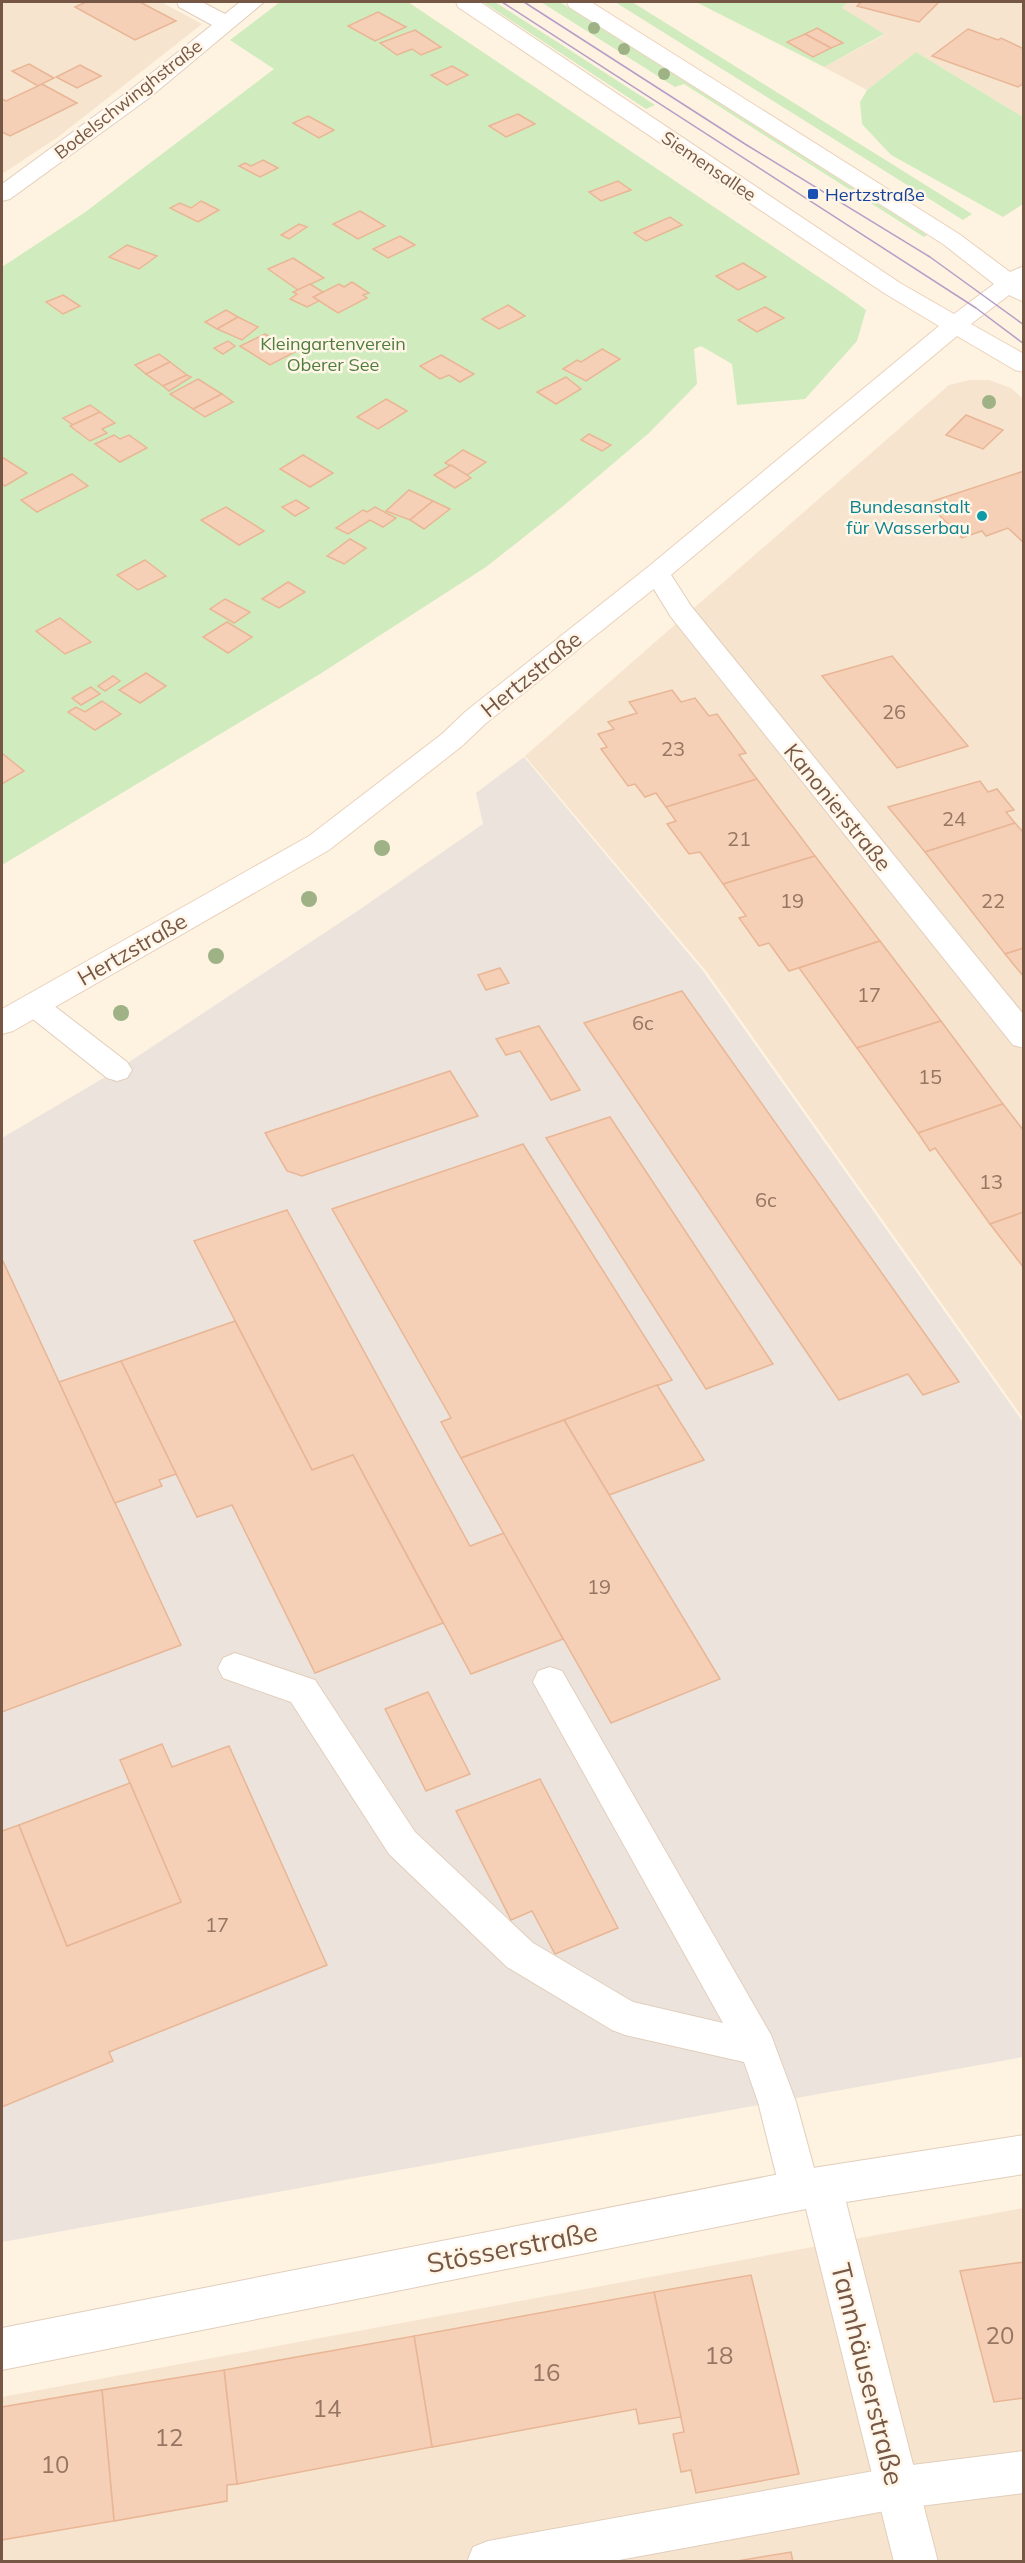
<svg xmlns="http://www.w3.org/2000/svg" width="1025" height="2563" font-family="Mulish,sans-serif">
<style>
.residential{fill:#f6e4ce}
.industrial{fill:#ece4dc}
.green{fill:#d0ecbe}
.building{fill:#f5cfb6;stroke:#e9b695;stroke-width:1.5}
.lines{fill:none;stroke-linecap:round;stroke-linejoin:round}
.lane-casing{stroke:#e2cebb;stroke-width:2}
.street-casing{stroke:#e2cebb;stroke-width:2}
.secondary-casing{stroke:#ead1bb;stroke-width:2}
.lane{fill:#fff;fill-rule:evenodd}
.street{fill:#fff;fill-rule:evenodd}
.secondary{fill:#fff;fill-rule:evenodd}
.tram{stroke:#b59ec7;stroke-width:1.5}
.tree{fill:#9eb286}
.transit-dot{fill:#1a4fb4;stroke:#fff6e8;stroke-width:2}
.culture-dot{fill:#0f9aa8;stroke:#fff6e8;stroke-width:2}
.labels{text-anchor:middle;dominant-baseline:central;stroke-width:5;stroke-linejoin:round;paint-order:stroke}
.far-street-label{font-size:18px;fill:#765746;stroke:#fff6e8}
.far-transit-label{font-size:18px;fill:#164399;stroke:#fff6e8;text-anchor:start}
.far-park-label{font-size:18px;fill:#4f7d3d;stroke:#fff6e8}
.far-culture-label{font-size:18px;fill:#0d838f;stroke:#fff6e8;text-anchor:end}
.number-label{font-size:20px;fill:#967562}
.street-label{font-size:22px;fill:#765746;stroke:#fff6e8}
.near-number-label{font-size:24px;fill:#967562}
.near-street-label{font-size:27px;fill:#765746;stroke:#fff6e8}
</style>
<rect width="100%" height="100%" fill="#fef2e0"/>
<!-- residential -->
<g class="residential">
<path d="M2 2H161L202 24 58 137 2 174Z"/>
<path d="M848 2H1023V117L916 52 867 90 824 67 884 35 841 8Z"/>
<path d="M970 380H989L1011 388 1023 399V1418L706 971 525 756 949 385Z"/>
<path d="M1023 2208V2561H2V2397Z"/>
</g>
<!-- industrial -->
<path class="industrial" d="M524 757 703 971 1023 1422V2057L2 2242V1138L117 1070 359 910 483 824 476 793Z"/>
<!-- green -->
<g class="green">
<path d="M280 2H408L844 294 866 310 857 341 805 399 737 405 732 364 701 346 694 349 697 384 649 433 562 507 486 567 320 674 2 865V267L84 213 274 69 230 40Z"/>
<path d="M483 2H495L655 105 646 109Z"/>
<path d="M541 2H560L927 235 924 237 684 84 675 87Z"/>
<path d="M615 2H632L972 214 963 220Z"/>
<path d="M696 2H848L842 8 884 34 824 67Z"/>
<path d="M916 52 1023 117V204L1003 217 891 155 862 124 860 102 867 90Z"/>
</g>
<!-- building -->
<g class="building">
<path d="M86 2H140L176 21 135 40 75 7Z"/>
<path d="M861 2H939L919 22 857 6Z"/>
<path d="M378 12 406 27 375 41 348 26Z"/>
<path d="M817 28 843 43 831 48 805 34Z"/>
<path d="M968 29 998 40 1001 38 1024 49V83L1018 87 932 56Z"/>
<path d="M415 30 441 47 421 55 412 49 397 55 380 43Z"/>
<path d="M805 34 831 48 813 57 787 42Z"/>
<path d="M29 64 54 78 38 86 12 71Z"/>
<path d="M80 65 101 76 77 88 56 77Z"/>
<path d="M452 66 468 75 447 85 431 75Z"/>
<path d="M42 84 77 103 10 136 2 132V99L6 101Z"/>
<path d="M518 114 535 124 506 137 489 126Z"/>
<path d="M308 116 334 130 319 138 293 123Z"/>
<path d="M263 160 278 168 260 177 239 166 245 163 251 166Z"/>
<path d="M618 181 631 190 601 201 589 192Z"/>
<path d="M201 201 219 210 198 222 170 208 180 203 191 208Z"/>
<path d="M360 211 385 226 358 239 333 224Z"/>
<path d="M670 217 682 225 646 241 634 233Z"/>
<path d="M299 224 307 227 289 239 281 235Z"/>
<path d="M400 236 415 245 388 258 373 249Z"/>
<path d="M127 245 157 256 139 269 109 257Z"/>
<path d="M293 258 324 278 298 290 268 269Z"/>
<path d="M743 263 766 277 738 290 716 276Z"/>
<path d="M352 282 369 293 363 295 367 298 338 313 313 297 339 284 344 287Z"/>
<path d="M310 284 323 292 313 297 319 301 307 307 290 299 297 294 293 292Z"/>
<path d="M63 295 80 306 63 314 46 302Z"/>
<path d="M508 305 525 316 499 329 482 319Z"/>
<path d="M765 307 784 318 757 332 738 320Z"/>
<path d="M226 310 238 317 217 329 205 322Z"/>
<path d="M238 317 258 327 242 340 217 329Z"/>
<path d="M265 334 295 352 270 365 240 346Z"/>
<path d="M228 341 235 346 223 354 214 348Z"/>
<path d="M602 349 620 359 586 381 563 369 577 360 581 362Z"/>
<path d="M159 354 170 362 146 374 135 365Z"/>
<path d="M441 355 474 374 460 382 449 375 440 379 420 366Z"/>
<path d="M170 362 187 375 163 386 146 374Z"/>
<path d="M187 375 191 377 169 391 163 386Z"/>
<path d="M566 377 581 389 556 404 537 392Z"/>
<path d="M198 379 222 394 193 409 170 394Z"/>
<path d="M222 394 233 402 205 417 193 409Z"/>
<path d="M386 399 407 411 378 429 357 417Z"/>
<path d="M90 405 100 412 73 425 63 418Z"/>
<path d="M100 412 115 423 102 429 107 433 90 441 70 426Z"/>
<path d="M966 415 1003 430 983 449 946 435Z"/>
<path d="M589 434 611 445 602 451 581 440Z"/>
<path d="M114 435 120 439 129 435 147 448 120 462 95 444Z"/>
<path d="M463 450 486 462 467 475 445 463Z"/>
<path d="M303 455 333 473 310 487 280 469Z"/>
<path d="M2 457 27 473 5 486 2 484Z"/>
<path d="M451 465 467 475 471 478 455 488 434 475Z"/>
<path d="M1024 471V543L1008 528 986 536 982 531 962 538 927 503Z"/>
<path d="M72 474 88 486 37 512 21 500Z"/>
<path d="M409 490 433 501 410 520 386 511Z"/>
<path d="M296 500 309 508 295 516 282 507Z"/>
<path d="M433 501 450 509 424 529 410 520Z"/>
<path d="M226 507 264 531 239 545 201 520Z"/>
<path d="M375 507 396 518 383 527 370 520 348 534 336 528 363 510 367 512Z"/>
<path d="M350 539 366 548 344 564 327 556Z"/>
<path d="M145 560 166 576 138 590 117 575Z"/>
<path d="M288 582 305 592 279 608 262 599Z"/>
<path d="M225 599 250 612 234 623 210 609Z"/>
<path d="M60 618 91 642 65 654 36 631Z"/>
<path d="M227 622 252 637 228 653 203 637Z"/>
<path d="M892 656 968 746 897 768 822 676Z"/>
<path d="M146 673 166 686 140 703 119 690Z"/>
<path d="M113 676 120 681 105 691 98 686Z"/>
<path d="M91 687 100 694 81 705 72 698Z"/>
<path d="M672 690 681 702 695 698 709 716 717 714 746 753 739 755 757 779 666 807 656 793 645 797 635 784 628 786 601 749 607 747 598 734 614 729 608 722 637 713 629 702Z"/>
<path d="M102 701 121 714 95 730 68 712 76 707 85 712Z"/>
<path d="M3 754 24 771 2 784V755Z"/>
<path d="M757 779 815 856 723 884 700 852 689 854 667 824 676 821 666 807Z"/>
<path d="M980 781 988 792 997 789 1014 810 1006 812 1015 823 925 852 888 807Z"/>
<path d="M1015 823 1024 833V948L1005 954 925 852Z"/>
<path d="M815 856 880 941 789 971 769 943 759 946 739 918 746 916 723 884Z"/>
<path d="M880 941 941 1021 857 1048 799 968Z"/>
<path d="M1024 948V977L1005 954Z"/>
<path d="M500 968 509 983 486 990 478 975Z"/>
<path d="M682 991 959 1382 923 1395 908 1374 839 1400 584 1023Z"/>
<path d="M941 1021 1003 1104 918 1133 857 1048Z"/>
<path d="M539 1026 580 1090 551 1100 520 1051 506 1055 496 1039Z"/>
<path d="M450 1071 478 1116 302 1176 287 1171 265 1133Z"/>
<path d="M1003 1104 1024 1131V1212L990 1224 935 1148 930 1151 918 1133Z"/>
<path d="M610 1117 773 1364 706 1389 546 1138Z"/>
<path d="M523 1144 672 1380 461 1458 441 1422 451 1418 332 1209Z"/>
<path d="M287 1210 470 1546 504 1533 563 1639 471 1674 353 1455 312 1470 194 1241Z"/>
<path d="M1024 1212V1268L990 1224Z"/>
<path d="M2 1259 181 1645 2 1712Z"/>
<path d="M235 1321 312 1470 353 1455 443 1623 315 1673 232 1505 197 1517 121 1361Z"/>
<path d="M121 1361 176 1474 159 1480 162 1486 115 1503 59 1382Z"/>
<path d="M657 1385 704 1460 609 1495 564 1420Z"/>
<path d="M564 1420 720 1679 611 1723 461 1458Z"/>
<path d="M428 1692 470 1774 426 1791 385 1709Z"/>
<path d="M162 1744 172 1767 229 1746 327 1965 109 2052 113 2061 2 2107V1831L19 1825 67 1946 181 1902 120 1760Z"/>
<path d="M540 1779 618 1928 555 1954 532 1911 511 1920 456 1811Z"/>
<path d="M130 1783 181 1902 67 1946 19 1825Z"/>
<path d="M1024 2262V2398L994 2402 960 2271Z"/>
<path d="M751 2275 799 2474 696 2493 691 2470 681 2472 673 2434 684 2432 654 2292Z"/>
<path d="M654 2292 681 2417 639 2424 636 2409 432 2447 414 2336Z"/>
<path d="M414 2336 432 2447 237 2484 224 2370Z"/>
<path d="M224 2370 237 2484 227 2485V2501L114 2521 102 2390Z"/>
<path d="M102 2390 114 2521 2 2540V2562V2407Z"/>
<path d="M791 2552 793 2562H731Z"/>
</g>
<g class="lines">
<defs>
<g id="lane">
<path d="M34 995 44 998 127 1062 132 1070 127 1078 117 1081 107 1078 24 1012 19 1005 24 998Z"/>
<path d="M235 1653 315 1680 415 1832 533 1943 633 2002 723 2023 533 1682 538 1671 550 1667 562 1671 771 2035 796 2102 820 2190 814 2203 800 2209 786 2203 780 2190 758 2102 744 2062 625 2035 612 2030 507 1967 389 1854 291 1702 223 1678 218 1668 223 1658Z"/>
<path d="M1024 2451V2493L896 2509 608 2562H467L473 2547 488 2541 896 2467Z"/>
</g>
<g id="street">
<path d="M177 2H202L225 14 240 2H264L149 98 10 199 2 201V184L133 88 212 25 179 7Z"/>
<path d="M657 565 666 567 691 606 1024 1015V1048L1013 1045 671 617 644 573 648 567Z"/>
<path d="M1024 2135V2174L846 2202 938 2562H894L806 2209 2 2370V2328L800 2170Z"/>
</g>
<path id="secondary" d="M456 2H480L900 283 954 314 994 284 943 244 569 7 567 2H591L959 234 1010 272 1024 266V302L1009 295 971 324 1024 354V372L1015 370 957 336 666 579 485 724 462 746 329 850 13 1031 2 1034V1009L309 836 442 734 465 712 648 567 939 326 884 293 458 7Z"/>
</defs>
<!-- lane casing -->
<use href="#lane" class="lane-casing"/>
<!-- street casing -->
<use href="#street" class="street-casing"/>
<!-- secondary casing -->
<use href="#secondary" class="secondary-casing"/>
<!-- lane -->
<use href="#lane" class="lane"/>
<!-- street -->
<use href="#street" class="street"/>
<!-- secondary -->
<use href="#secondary" class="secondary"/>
<!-- tram -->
<g class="tram">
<path d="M502 2 976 308 1024 344"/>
<path d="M524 2 745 144 930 257 1024 325"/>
</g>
</g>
<!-- trees -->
<g class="tree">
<circle cx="594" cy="28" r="6"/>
<circle cx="624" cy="49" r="6"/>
<circle cx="664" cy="74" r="6"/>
<circle cx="989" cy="402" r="7"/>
<circle cx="382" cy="848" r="8"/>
<circle cx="309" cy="899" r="8"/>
<circle cx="216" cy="956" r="8"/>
<circle cx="121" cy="1013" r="8"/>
</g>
<!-- markers -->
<rect class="transit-dot" x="807" y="188" width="12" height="12" rx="3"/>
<circle class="culture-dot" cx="982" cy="516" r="6"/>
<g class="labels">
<!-- far-street labels -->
<g class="far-street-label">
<text transform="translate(128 99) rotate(-38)">Bodelschwinghstraße</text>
<text transform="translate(709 166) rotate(34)">Siemensallee</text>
</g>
<!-- far-transit labels -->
<g class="far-transit-label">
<text x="825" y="194">Hertzstraße</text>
</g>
<!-- far-park labels -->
<g class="far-park-label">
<text x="333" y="343">Kleingartenverein<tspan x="333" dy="21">Oberer See</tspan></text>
</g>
<!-- far-culture labels -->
<g class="far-culture-label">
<text x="970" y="506">Bundesanstalt<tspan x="970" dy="21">für Wasserbau</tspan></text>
</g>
<!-- number labels -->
<g class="number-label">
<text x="894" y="711">26</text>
<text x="673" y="748">23</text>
<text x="954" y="818">24</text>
<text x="739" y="838">21</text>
<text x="792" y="900">19</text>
<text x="993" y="900">22</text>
<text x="869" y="994">17</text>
<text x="643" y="1022">6c</text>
<text x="930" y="1076">15</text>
<text x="991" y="1181">13</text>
<text x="766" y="1199">6c</text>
<text x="599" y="1586">19</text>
<text x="217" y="1924">17</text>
</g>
<!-- street labels -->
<g class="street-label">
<text transform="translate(531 674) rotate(-39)">Hertzstraße</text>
<text transform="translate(838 807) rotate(51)">Kanonierstraße</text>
<text transform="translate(132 949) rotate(-30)">Hertzstraße</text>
</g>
<!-- near-number labels -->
<g class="near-number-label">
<text x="1000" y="2335">20</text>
<text x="719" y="2355">18</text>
<text x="546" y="2372">16</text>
<text x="327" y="2408">14</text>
<text x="169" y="2437">12</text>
<text x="55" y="2464">10</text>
</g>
<!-- near-street labels -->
<g class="near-street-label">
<text transform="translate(512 2247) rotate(-11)">Stösserstraße</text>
<text transform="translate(868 2374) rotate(76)">Tannhäuserstraße</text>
</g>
</g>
<!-- border -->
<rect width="1025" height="2563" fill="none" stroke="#765746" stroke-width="6"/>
</svg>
